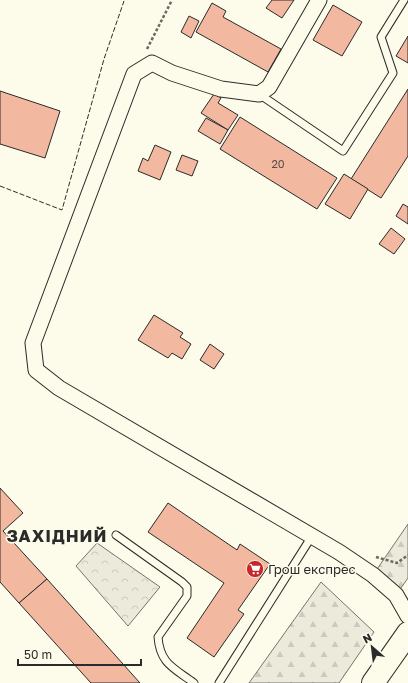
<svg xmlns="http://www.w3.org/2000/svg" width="408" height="683" font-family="'Golos Text',sans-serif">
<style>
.forest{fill:url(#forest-firs);stroke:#74746e}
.park{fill:url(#park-crowns);stroke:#74746e}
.building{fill:#f2b8a0;stroke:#2b2b2b}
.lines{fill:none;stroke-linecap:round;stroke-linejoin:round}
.lane-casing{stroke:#2b2b2b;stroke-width:9}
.street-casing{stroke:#2b2b2b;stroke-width:17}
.highway-casing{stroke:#2b2b2b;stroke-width:24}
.path{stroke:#6a6964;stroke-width:2.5;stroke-dasharray:3 2;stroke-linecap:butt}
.lane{stroke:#fdfbea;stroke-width:7}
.street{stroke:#fdfbea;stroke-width:15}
.highway{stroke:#fdfbea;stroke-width:22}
.fence{stroke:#2b2b2b;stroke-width:1;stroke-dasharray:5 2;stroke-linecap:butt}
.labels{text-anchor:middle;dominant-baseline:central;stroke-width:3;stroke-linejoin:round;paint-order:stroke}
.number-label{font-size:11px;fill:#5d4e48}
.poi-label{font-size:13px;fill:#2b2b2b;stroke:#fdfbea;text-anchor:start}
.district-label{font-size:17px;font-weight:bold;letter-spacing:1px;fill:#2b2b2b;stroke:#fdfbea}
</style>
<defs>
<pattern id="forest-firs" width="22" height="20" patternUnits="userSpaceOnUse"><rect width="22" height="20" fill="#ecebdb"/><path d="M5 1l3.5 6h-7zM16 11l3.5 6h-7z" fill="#cbcabc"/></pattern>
<pattern id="park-crowns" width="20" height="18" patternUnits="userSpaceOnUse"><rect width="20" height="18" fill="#ecebdb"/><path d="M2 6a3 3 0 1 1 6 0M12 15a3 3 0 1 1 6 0" fill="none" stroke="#cbcabc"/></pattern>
</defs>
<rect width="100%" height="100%" fill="#fdfbea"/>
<!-- forest -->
<g class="forest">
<path d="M408 524V578L396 595 373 575Z"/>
<path d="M321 582 374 632 339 683H249Z"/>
</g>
<!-- park -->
<path class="park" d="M97 543 160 587 128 626 76 566Z"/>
<!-- building -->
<g class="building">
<path d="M272 0H294L282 18 266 8Z"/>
<path d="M212 3 226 11 223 17 281 49 268 72 196 32Z"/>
<path d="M333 5 362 22 342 56 313 40Z"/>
<path d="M189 16 199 21 191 38 181 32Z"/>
<path d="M408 36V63L396 56Z"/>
<path d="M408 89V156L381 198 351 179Z"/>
<path d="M0 91 60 111 45 158 0 144Z"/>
<path d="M214 94 221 98 218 103 238 115 228 130 201 113Z"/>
<path d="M240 117 337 178 317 209 220 149Z"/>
<path d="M206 118 228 130 220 144 198 131Z"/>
<path d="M155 145 171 152 160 180 138 171 143 158 148 161Z"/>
<path d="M182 155 198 161 192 176 176 170Z"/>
<path d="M344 174 368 189 350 219 325 204Z"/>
<path d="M403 204 408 207V224L396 216Z"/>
<path d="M391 228 405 239 394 254 379 244Z"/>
<path d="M154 315 183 333 180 337 191 344 182 359 172 353 168 358 138 340Z"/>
<path d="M210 344 224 354 214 369 200 360Z"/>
<path d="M0 488 23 513 3 531 47 579 19 603 0 582Z"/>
<path d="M168 503 237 550 240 544 270 564 238 610 244 614 214 657 187 638 224 583 148 532Z"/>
<path d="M47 579 140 683H91L19 603Z"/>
</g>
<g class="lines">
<defs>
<g id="lane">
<path d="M259 94 343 151 393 73 381 37 404 0"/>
<path d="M116 535 182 582 187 587V596L158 637C160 664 174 668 194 683"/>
<path d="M219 683 312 536"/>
</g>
<path id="street" d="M319 0 269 87 259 94 221 89 172 73 152 63 134 74 33 343 36 370 59 388 339 552 373 575 396 595 408 616"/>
<path id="highway" d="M373 683 408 633"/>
</defs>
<!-- lane casing -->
<use href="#lane" class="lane-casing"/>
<!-- street casing -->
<use href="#street" class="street-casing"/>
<!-- highway casing -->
<use href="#highway" class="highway-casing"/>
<!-- path -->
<g class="path">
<path d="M147 49 172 0"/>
<path d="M376 557 397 563 408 555"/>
</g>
<!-- lane -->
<use href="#lane" class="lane"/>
<!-- street -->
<use href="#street" class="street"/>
<!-- highway -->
<use href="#highway" class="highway"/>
<!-- fence -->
<path class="fence" d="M0 186 62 210 104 59 124 1"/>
</g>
<!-- icons -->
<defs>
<symbol id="supermarket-disc" viewBox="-11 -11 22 22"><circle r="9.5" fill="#c62828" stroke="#fdfbea"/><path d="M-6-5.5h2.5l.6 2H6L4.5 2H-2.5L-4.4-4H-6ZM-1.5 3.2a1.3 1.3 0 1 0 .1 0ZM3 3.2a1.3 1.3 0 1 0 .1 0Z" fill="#fff"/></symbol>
</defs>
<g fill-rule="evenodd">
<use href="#supermarket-disc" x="245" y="559" width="20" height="20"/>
</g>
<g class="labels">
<!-- number labels -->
<g class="number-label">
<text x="278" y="163">20</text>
</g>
<!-- poi labels -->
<g class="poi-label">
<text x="268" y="569">Грош експрес</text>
</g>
<!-- district labels -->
<g class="district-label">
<text x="57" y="535">ЗАХІДНИЙ</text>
</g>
</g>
<!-- north arrow -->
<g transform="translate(372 647) rotate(332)" stroke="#fdfbea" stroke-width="3" paint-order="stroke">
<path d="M0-3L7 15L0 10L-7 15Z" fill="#2b2b2b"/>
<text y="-6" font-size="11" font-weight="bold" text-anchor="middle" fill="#2b2b2b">N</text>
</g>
<!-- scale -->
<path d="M18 659v6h123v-6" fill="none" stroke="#2b2b2b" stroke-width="2"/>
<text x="24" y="659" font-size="12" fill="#2b2b2b" stroke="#fdfbea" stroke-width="3" paint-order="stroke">50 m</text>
</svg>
